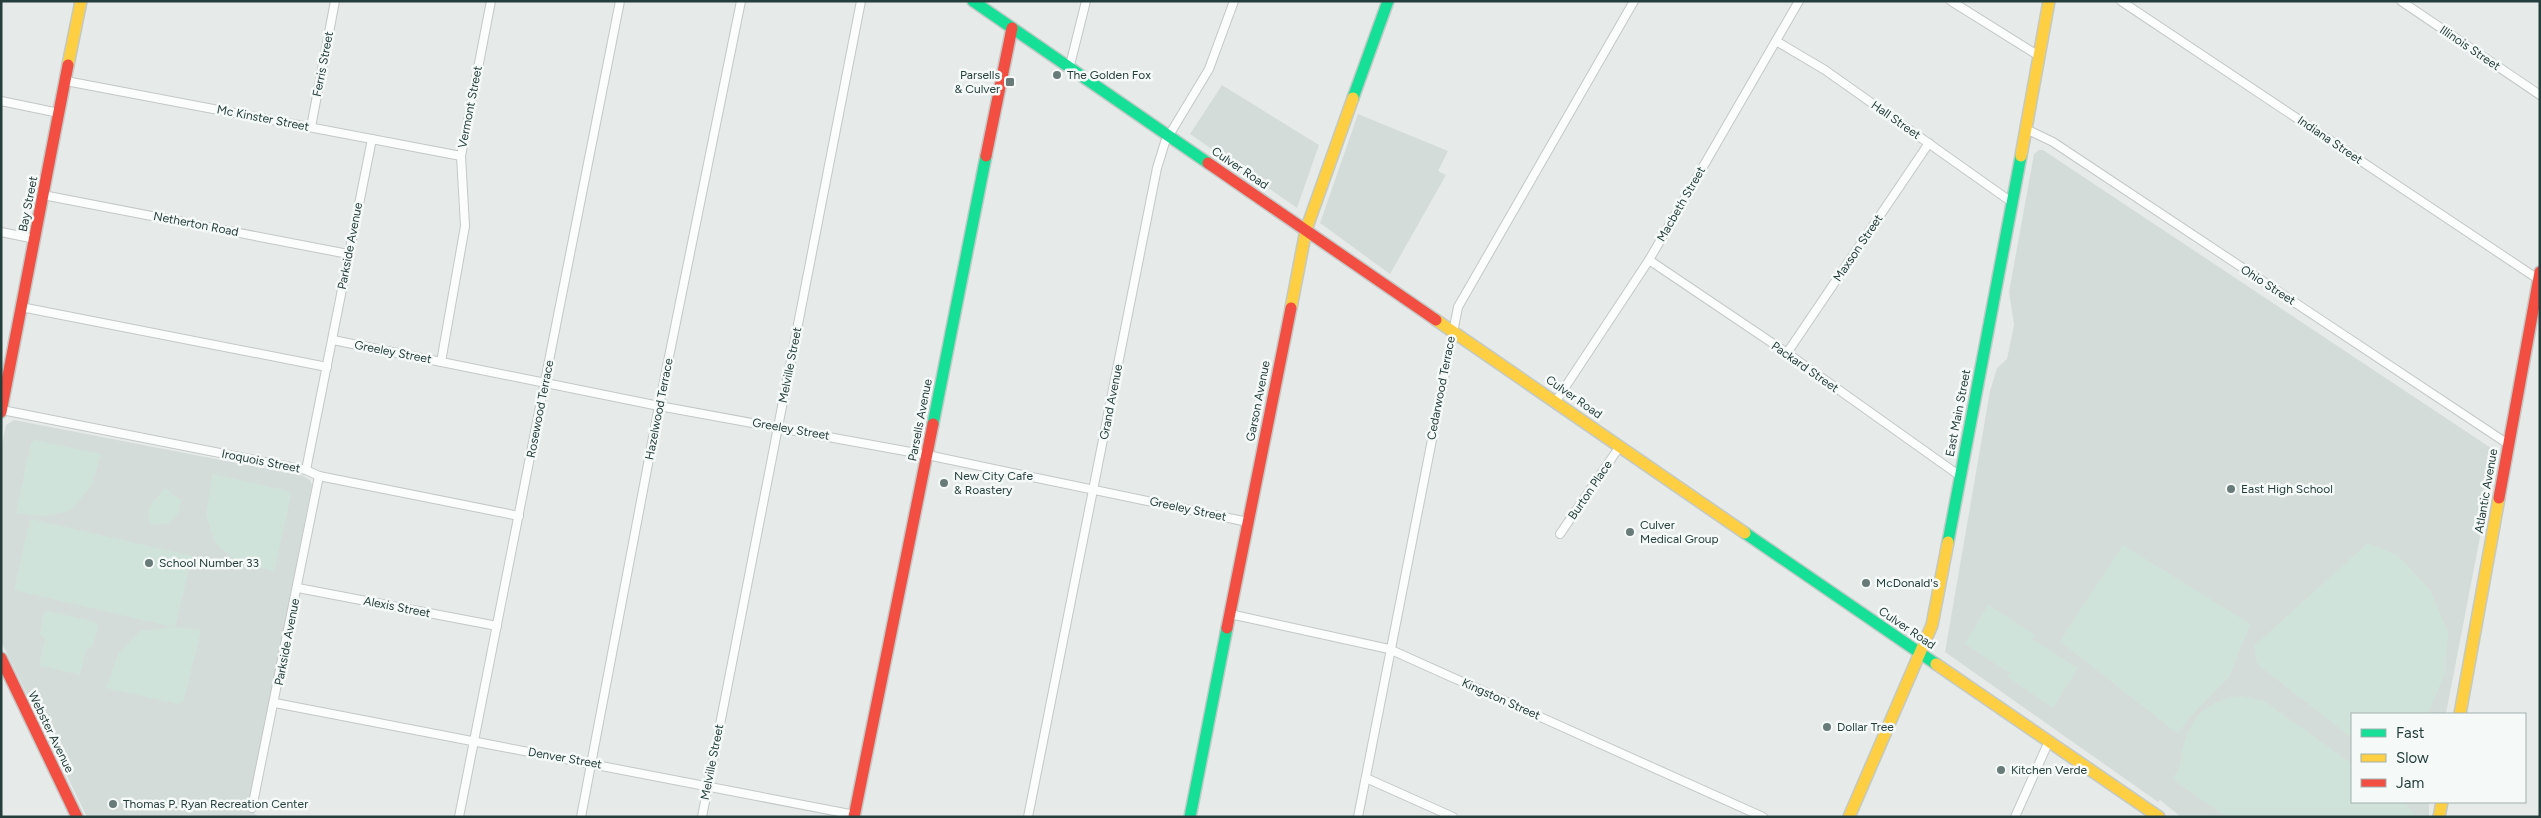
<svg xmlns="http://www.w3.org/2000/svg" width="2541" height="818" font-family="Figtree,sans-serif">
<style>
.built{fill:#d4dcda}
.green{fill:#d0e3da}
.lines{fill:none;stroke-linecap:round;stroke-linejoin:round}
.street-casing{stroke:#c3c8c7;stroke-width:10}
.fast-casing{stroke:#c2c9c7;stroke-width:14}
.slow-casing{stroke:#c2c9c7;stroke-width:14}
.jam-casing{stroke:#c2c9c7;stroke-width:14}
.street{stroke:#fbfcfc;stroke-width:8}
.fast{stroke:#16e098;stroke-width:11}
.slow{stroke:#ffcf43;stroke-width:11}
.jam{stroke:#f24e42;stroke-width:11}
.poi-dot{fill:#687b79;stroke:#f5faf8;stroke-width:2}
.labels{text-anchor:middle;dominant-baseline:central;stroke-width:5;stroke-linejoin:round;paint-order:stroke}
.street-label{font-size:12px;fill:#243e3c;stroke:#f5faf8}
.poi-label{font-size:12px;fill:#243e3c;stroke:#f5faf8;text-anchor:start}
</style>
<rect width="100%" height="100%" fill="#e6ebea"/>
<!-- built -->
<g class="built">
<path d="M1222 85 1319 145 1297 208 1190 134Z"/>
<path d="M1358 114 1448 151 1438 171 1446 175 1390 274 1320 223Z"/>
<path d="M2039 150H2043L2494 450 2496 454 2446 714H2352V802H2429V817H2181L2160 800 2158 802 1945 652 1990 391 1997 368 2007 359 2014 325 2009 292 2034 154Z"/>
<path d="M14 420 304 476 310 480 312 485 248 809 259 817H87L1 641V449L6 425Z"/>
</g>
<!-- green -->
<g class="green">
<path d="M35 440 101 454 91 486 70 511 43 516 16 513 31 443Z"/>
<path d="M213 474 288 491 291 495 274 571 238 562 215 543 206 515Z"/>
<path d="M165 488 182 501 179 505 180 511 169 523 152 525 149 521 148 508Z"/>
<path d="M30 519 192 556 175 627 201 630 183 702 179 704 106 688 118 654 140 631 173 627 14 590Z"/>
<path d="M2368 543 2398 556 2430 590 2448 632 2445 672 2428 714H2352V738L2257 664 2254 646Z"/>
<path d="M2123 545 2250 624 2229 677 2189 718 2178 734 2060 641Z"/>
<path d="M1988 605 2035 635 2032 639 2078 668 2053 708 2008 677 2010 673 1965 644Z"/>
<path d="M48 611 95 622 98 626 93 646 86 649 80 675 39 665 45 639 40 634 44 613Z"/>
<path d="M2241 696 2264 701 2352 764V802H2405L2415 817H2227L2172 779C2185 762 2178 764 2183 747 2191 716 2209 699 2241 696Z"/>
</g>
<g class="lines">
<defs>
<g id="street">
<path d="M1951 1 2039 56"/>
<path d="M2121 1 2538 279"/>
<path d="M2401 1 2540 95"/>
<path d="M1776 41 1825 70 2013 203"/>
<path d="M1069 69 1086 1"/>
<path d="M66 81 461 156"/>
<path d="M1 101 59 113"/>
<path d="M311 127 335 1"/>
<path d="M2026 129 2053 142 2508 444"/>
<path d="M43 195 348 254"/>
<path d="M1 232 35 239"/>
<path d="M1649 260 1787 353 1960 476"/>
<path d="M21 307 327 367"/>
<path d="M333 340 659 406 927 455 1248 522"/>
<path d="M1787 353 1929 143"/>
<path d="M441 362 465 226 461 156 491 1"/>
<path d="M1556 401 1649 260 1799 1"/>
<path d="M2 410 306 470 319 476 519 516"/>
<path d="M306 470 372 139"/>
<path d="M1560 534 1620 446"/>
<path d="M298 588 497 626"/>
<path d="M1230 614 1389 649 1763 817"/>
<path d="M275 703 855 815"/>
<path d="M1366 778 1453 817"/>
<path d="M252 808 319 476"/>
<path d="M459 817 620 1"/>
<path d="M581 817 659 406 741 1"/>
<path d="M702 817 861 1"/>
<path d="M1028 817 1157 168 1165 142 1209 69 1234 1"/>
<path d="M1358 817 1458 307 1634 1"/>
<path d="M2015 817 2049 741"/>
</g>
<g id="fast">
<path d="M973 1 1208 163"/>
<path d="M1353 98 1388 1"/>
<path d="M933 424 986 156"/>
<path d="M1745 533 1936 664"/>
<path d="M1948 542 2021 156"/>
<path d="M1190 817 1227 628"/>
</g>
<g id="slow">
<path d="M68 65 81 1"/>
<path d="M2021 156 2049 1"/>
<path d="M1291 308 1306 230 1353 98"/>
<path d="M1436 320 1745 533"/>
<path d="M1936 664 2159 817"/>
<path d="M2460 714 2499 498"/>
<path d="M1849 817 1932 625 1948 542"/>
<path d="M2439 817 2442 802"/>
</g>
<g id="jam">
<path d="M986 156 1012 28"/>
<path d="M1208 163 1436 320"/>
<path d="M1 412 68 65"/>
<path d="M2499 498 2540 272"/>
<path d="M1227 628 1291 308"/>
<path d="M1 658 77 817"/>
<path d="M854 817 933 424"/>
</g>
</defs>
<!-- street casing -->
<use href="#street" class="street-casing"/>
<!-- fast casing -->
<use href="#fast" class="fast-casing"/>
<!-- slow casing -->
<use href="#slow" class="slow-casing"/>
<!-- jam casing -->
<use href="#jam" class="jam-casing"/>
<!-- street -->
<use href="#street" class="street"/>
<!-- fast -->
<use href="#fast" class="fast"/>
<!-- slow -->
<use href="#slow" class="slow"/>
<!-- jam -->
<use href="#jam" class="jam"/>
</g>
<!-- markers -->
<g class="poi-dot">
<circle cx="1057" cy="75" r="5"/>
<rect x="1005" y="77" width="10" height="10" rx="2.5"/>
<circle cx="944" cy="483" r="5"/>
<circle cx="2231" cy="489" r="5"/>
<circle cx="1630" cy="532" r="5"/>
<circle cx="149" cy="563" r="5"/>
<circle cx="1866" cy="583" r="5"/>
<circle cx="1827" cy="727" r="5"/>
<circle cx="2001" cy="770" r="5"/>
<circle cx="113" cy="804" r="5"/>
</g>
<g class="labels">
<!-- street labels -->
<g class="street-label">
<text transform="translate(2470 48) rotate(34)">Illinois Street</text>
<text transform="translate(323 64) rotate(-79)">Ferris Street</text>
<text transform="translate(470 107) rotate(-79)">Vermont Street</text>
<text transform="translate(263 118) rotate(11)">Mc Kinster Street</text>
<text transform="translate(1896 120) rotate(35)">Hall Street</text>
<text transform="translate(2330 140) rotate(34)">Indiana Street</text>
<text transform="translate(1240 168) rotate(34)">Culver Road</text>
<text transform="translate(28 204) rotate(-79)">Bay Street</text>
<text transform="translate(1681 204) rotate(-60)">Macbeth Street</text>
<text transform="translate(196 224) rotate(11)">Netherton Road</text>
<text transform="translate(350 246) rotate(-79)">Parkside Avenue</text>
<text transform="translate(1858 248) rotate(-56)">Maxson Street</text>
<text transform="translate(2268 285) rotate(33)">Ohio Street</text>
<text transform="translate(393 352) rotate(11)">Greeley Street</text>
<text transform="translate(790 365) rotate(-79)">Melville Street</text>
<text transform="translate(1805 367) rotate(35)">Packard Street</text>
<text transform="translate(1441 388) rotate(-79)">Cedarwood Terrace</text>
<text transform="translate(1574 397) rotate(35)">Culver Road</text>
<text transform="translate(1258 401) rotate(-79)">Garson Avenue</text>
<text transform="translate(1111 402) rotate(-79)">Grand Avenue</text>
<text transform="translate(540 409) rotate(-79)">Rosewood Terrace</text>
<text transform="translate(659 409) rotate(-79)">Hazelwood Terrace</text>
<text transform="translate(1958 413) rotate(-79)">East Main Street</text>
<text transform="translate(920 420) rotate(-79)">Parsells Avenue</text>
<text transform="translate(791 429) rotate(10)">Greeley Street</text>
<text transform="translate(261 461) rotate(11)">Iroquois Street</text>
<text transform="translate(1590 490) rotate(-56)">Burton Place</text>
<text transform="translate(2486 491) rotate(-80)">Atlantic Avenue</text>
<text transform="translate(1188 509) rotate(12)">Greeley Street</text>
<text transform="translate(397 607) rotate(11)">Alexis Street</text>
<text transform="translate(1907 628) rotate(34)">Culver Road</text>
<text transform="translate(287 642) rotate(-79)">Parkside Avenue</text>
<text transform="translate(1501 699) rotate(24)">Kingston Street</text>
<text transform="translate(51 732) rotate(64)">Webster Avenue</text>
<text transform="translate(565 758) rotate(10)">Denver Street</text>
<text transform="translate(712 762) rotate(-79)">Melville Street</text>
</g>
<!-- poi labels -->
<g class="poi-label">
<text x="1000" y="75" text-anchor="end">Parsells<tspan x="1000" dy="14">&amp; Culver</tspan></text>
<text x="1067" y="75">The Golden Fox</text>
<text x="954" y="476">New City Cafe<tspan x="954" dy="14">&amp; Roastery</tspan></text>
<text x="2241" y="489">East High School</text>
<text x="1640" y="525">Culver<tspan x="1640" dy="14">Medical Group</tspan></text>
<text x="159" y="563">School Number 33</text>
<text x="1876" y="583">McDonald's</text>
<text x="1837" y="727">Dollar Tree</text>
<text x="2011" y="770">Kitchen Verde</text>
<text x="123" y="804">Thomas P. Ryan Recreation Center</text>
</g>
</g>
<!-- border -->
<rect width="2541" height="818" fill="none" stroke="#243e3c" stroke-width="5"/>
<!-- legend -->
<rect x="2351" y="713" width="175" height="90" fill="#f5faf8" stroke="#a1afad"/>
<rect x="2361" y="729" width="25" height="8" fill="#16e098" stroke="#a1afad"/>
<text x="2396" y="738" font-size="15" fill="#243e3c">Fast</text>
<rect x="2361" y="754" width="25" height="8" fill="#ffcf43" stroke="#a1afad"/>
<text x="2396" y="763" font-size="15" fill="#243e3c">Slow</text>
<rect x="2361" y="779" width="25" height="8" fill="#f24e42" stroke="#a1afad"/>
<text x="2396" y="788" font-size="15" fill="#243e3c">Jam</text>
</svg>
